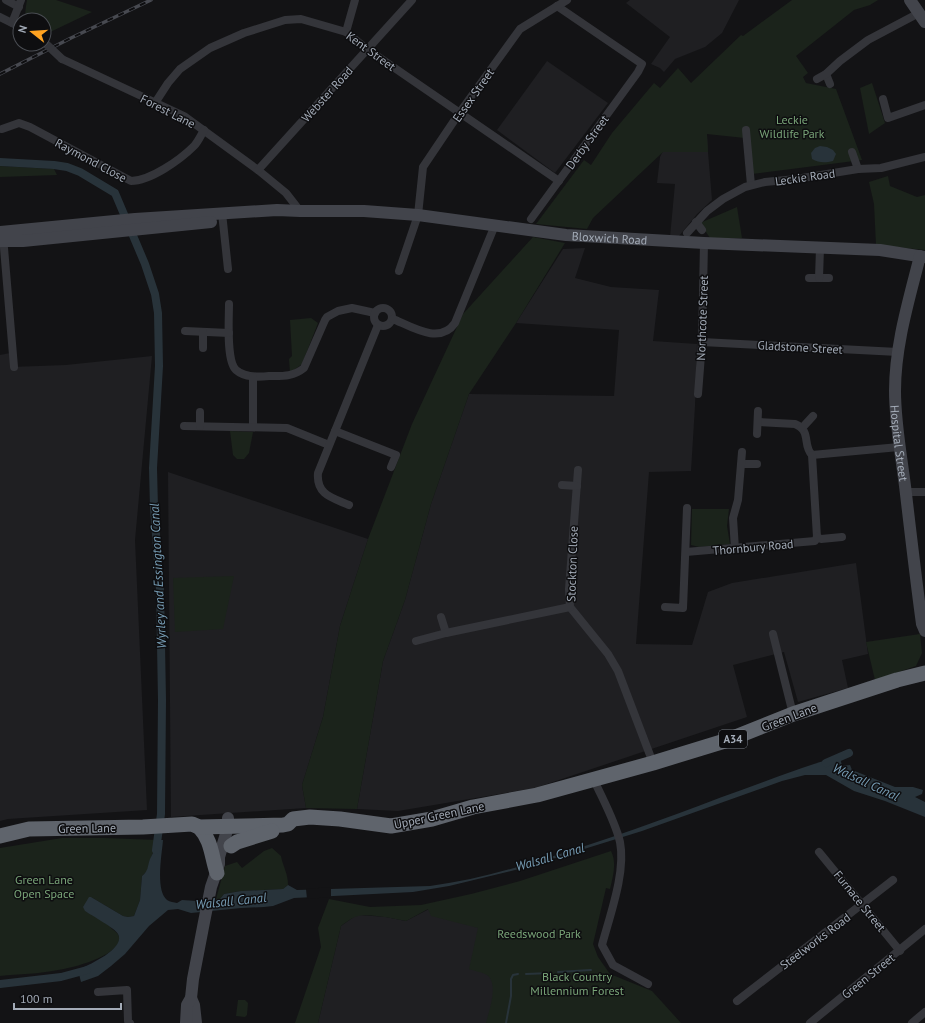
<svg xmlns="http://www.w3.org/2000/svg" width="925" height="1023" font-family="'PT Sans',sans-serif">
<style>
.built{fill:#1f1f22}
.green{fill:#1b231b}
.water{fill:#28333a}
.pier{fill:#131315}
.lines{fill:none;stroke-linecap:round;stroke-linejoin:round}
.stream{stroke:#28333a;stroke-width:2}
.canal{stroke:#28333a;stroke-width:8}
.street{stroke:#34353a;stroke-width:8}
.secondary{stroke:#42444b;stroke-width:12}
.highway{stroke:#5f646c;stroke-width:15}
.rail-casing{stroke:#474950;stroke-width:3.5}
.rail{stroke:#0e0e10;stroke-width:2;stroke-dasharray:6;stroke-linecap:butt}
.street-bridge{stroke:#34353a;stroke-width:8}
.labels{text-anchor:middle;dominant-baseline:central;stroke-width:3;stroke-linejoin:round;paint-order:stroke}
.shield{fill:#0e0e10;stroke:#767c85;stroke-width:1}
.shield-label{font-size:11px;font-weight:bold;fill:#a3abb7}
.street-label{font-size:12px;fill:#a3abb7;stroke:#0e0e10}
.park-label{font-size:12px;fill:#79a478;stroke:#0e0e10}
.water-label{font-size:13px;font-style:italic;fill:#779db5;stroke:#0e0e10}
</style>
<rect width="100%" height="100%" fill="#131315"/>
<!-- built -->
<g class="built">
<path d="M630 0H739L722 33 705 47 675 59 664 72 660 68 651 64 670 37 626 3Z"/>
<path d="M547 61 608 103 555 173 497 130Z"/>
<path d="M706 116 708 152 712 200 697 214 679 236 670 237 675 184 657 183 660 157 663 151Z"/>
<path d="M585 248 575 278 611 287 659 290 653 341 697 344 695 406 691 471 649 472 636 644 692 645 708 592 732 583 856 563 868 654 842 660 848 688 798 702 784 652 733 665 747 717 535 788 398 811 357 809 383 661 405 600 431 504 469 394 614 396 619 330 516 323 563 249Z"/>
<path d="M10 353 11 367 66 365 152 356 135 540 147 810 8 819 0 821V355Z"/>
<path d="M168 472 368 539 340 626 323 717 302 785 306 808 171 817Z"/>
<path d="M467 905 501 975 489 1023H318L341 926 355 916 360 915 386 917 406 921 429 909Z"/>
</g>
<!-- green -->
<g class="green">
<path d="M27 0H56L92 12 44 35V20H27C24 14 26 7 27 0Z"/>
<path d="M792 0H878L870 5 854 10 796 56 808 73 803 77 806 83 836 89 862 160 752 174 745 138 707 134 708 152H663L593 218 587 229 536 224 584 160 591 165 612 133 654 83 660 88 678 68 691 83 741 35 743 36Z"/>
<path d="M872 83 885 123 869 134 860 88Z"/>
<path d="M0 166 54 169 57 175 0 177Z"/>
<path d="M888 176 890 186 917 197 925 195V250L876 245 874 204 869 182Z"/>
<path d="M737 207 742 238H710L700 223Z"/>
<path d="M533 237 565 243 516 323 469 394 431 504 405 600 383 661 357 809 306 808 302 785 323 717 340 626 368 539 412 424 463 314Z"/>
<path d="M311 318 318 323 302 364 290 373 289 359 292 356 290 320Z"/>
<path d="M230 431 253 432 249 453 244 459H237L233 455Z"/>
<path d="M692 509H729L727 526 730 544 699 547 691 545Z"/>
<path d="M234 576 223 629 175 632 173 578Z"/>
<path d="M920 634 922 653 916 666 875 680 866 642Z"/>
<path d="M62 838H104L158 840 150 860 147 871 142 876 140 900 134 916 128 917 123 916 91 897C97 905 105 922 111 928 115 932 120 933 119 940 117 956 73 968 58 970 39 974 19 974 0 976V848Z"/>
<path d="M272 848 281 856C283 867 288 873 288 885L283 889 241 891 224 894 220 899H216L225 866 237 862 242 868 264 851Z"/>
<path d="M611 851C617 863 613 876 610 889L606 888 593 944 598 957 610 974 652 991 681 1023H486C489 1011 499 984 487 975 482 972 474 971 469 969L478 928 431 916 428 909 406 921C395 919 365 912 355 917 350 919 345 923 341 926L318 1023H295L321 947 318 928 329 899 370 907 421 905 471 894 520 881Z"/>
<path d="M238 1000H245L248 1003 247 1015 245 1017 236 1016Z"/>
</g>
<!-- water -->
<g class="water">
<path d="M820 146 827 147 833 150 836 154 833 161C825 163 819 163 812 159L811 153 815 148Z"/>
<path d="M849 753 840 757 842 766 850 765 852 770 895 787H913L923 790 922 794 915 797 925 802V817L885 801 854 791 826 775H805L782 781 642 831 523 868 449 886 413 892 294 898 273 906 264 907 241 908 191 913 178 909 168 910 149 926 125 954 111 966 98 976 81 982 78 970C88 965 126 949 118 934 116 929 91 915 85 911L83 907 89 897H91L123 916 128 917 134 916 140 900 142 876C149 870 147 867 150 859 153 853 156 847 158 840H163C162 854 155 890 167 900 170 902 174 902 177 903L182 900 197 901 220 899 224 894 241 891 283 889 288 885 297 890 430 886C485 879 538 861 591 844 650 825 707 802 766 781 782 775 798 769 814 764 826 760 837 758 849 753Z"/>
</g>
<!-- pier -->
<path class="pier" d="M331 887V897L307 899 306 889Z"/>
<g class="lines">
<!-- stream -->
<g class="stream">
<path d="M558 972 591 970"/>
<path d="M526 974 551 973"/>
<path d="M506 1023 511 996V979L513 975 518 974"/>
</g>
<!-- canal -->
<g class="canal">
<path d="M0 162 54 165 67 167 80 172 115 193 145 264 155 294 158 313 159 366 153 468 154 508 160 589 162 700 161 814 156 850"/>
<path d="M826 763 849 753"/>
<path d="M0 984 61 977 87 970"/>
</g>
<!-- street -->
<g class="street">
<path d="M6 0 19 7"/>
<path d="M0 17 20 27"/>
<path d="M12 23 21 0"/>
<path d="M346 32 355 0"/>
<path d="M62 59 184 116 258 170 286 193 300 211"/>
<path d="M826 74 830 84"/>
<path d="M817 79 826 74 840 61 868 40 919 13"/>
<path d="M883 99 888 118 925 105"/>
<path d="M155 103 168 83 180 69 210 48 244 33 285 20 301 19 346 32 367 49 559 181"/>
<path d="M2 129 19 123 30 127 131 181C150 181 180 160 194 146 198 142 201 135 204 130"/>
<path d="M746 130 751 185"/>
<path d="M852 152 858 169"/>
<path d="M258 170 412 0"/>
<path d="M222 213 228 269"/>
<path d="M531 219 638 72 642 64 557 6"/>
<path d="M696 222 702 230"/>
<path d="M687 233 707 211 723 199 745 187 765 182 796 179 858 169 881 168 925 157"/>
<path d="M3 236 14 367"/>
<path d="M399 271 418 215 423 167 460 112 520 29 567 0"/>
<path d="M809 278H829"/>
<path d="M819 278 820 248"/>
<path d="M229 304C229 319 226 361 236 370 245 378 259 377 269 376 282 376 293 377 304 368L325 320 327 317 338 311 352 308 375 313"/>
<circle cx="383" cy="317" r="9"/>
<path d="M393 319C412 327 440 345 455 323L495 225"/>
<path d="M185 331 229 333"/>
<path d="M702 342 898 352"/>
<path d="M203 348V332"/>
<path d="M253 377V427"/>
<path d="M698 394 702 342 704 243"/>
<path d="M758 422 795 424C812 431 802 445 812 455L899 447"/>
<path d="M184 426 287 428 329 445"/>
<path d="M200 426V412"/>
<path d="M802 428 813 416"/>
<path d="M335 431 396 455 391 467"/>
<path d="M757 434 758 411"/>
<path d="M812 455 817 537"/>
<path d="M742 464H757"/>
<path d="M578 470 569 589 570 607 608 654 618 671 653 763"/>
<path d="M562 485 577 486"/>
<path d="M906 492H925"/>
<path d="M349 505C333 498 316 495 318 473L378 325"/>
<path d="M735 549 733 518 738 500 742 452"/>
<path d="M686 552 815 541 817 537 821 539 842 537"/>
<path d="M665 607 683 608 687 508"/>
<path d="M441 617 446 633"/>
<path d="M773 634 793 714"/>
<path d="M416 641 446 633 570 607"/>
<path d="M594 780C603 800 615 821 620 842 626 872 610 915 602 945L613 965 648 984"/>
<path d="M819 852 900 951"/>
<path d="M98 992 127 990 128 1021 130 1023"/>
<path d="M737 1001 893 880"/>
<path d="M810 1023 925 929"/>
<path d="M912 1023 925 1012"/>
</g>
<!-- secondary -->
<g class="secondary">
<path d="M910 0 925 22"/>
<path id="s1" d="M0 232 135 219 277 210 300 211H364L418 215 566 235 704 243 880 250 925 257"/>
<path d="M0 241H23L211 222"/>
<path id="s2" d="M920 256C909 300 895 345 895 391 895 425 902 459 906 494 911 537 916 580 922 624L925 631"/>
<path d="M191 998 194 1005 196 1023"/>
<path d="M186 1023 187 1005 191 998 193 979 204 922 211 887 219 864V857L228 827V818"/>
</g>
<!-- highway -->
<g class="highway">
<path d="M199 827C212 841 211 855 217 873"/>
<path d="M0 836 29 829 143 827 192 824 199 827 283 825 288 824 293 819 310 817 340 819 391 826 432 819 473 807 537 795 653 763 728 740 793 714 897 680 925 673"/>
<path d="M231 846 237 842 272 831"/>
</g>
<defs>
<path id="rail" d="M0 74 71 38 151 0"/>
</defs>
<!-- rail casing -->
<use href="#rail" class="rail-casing"/>
<!-- rail -->
<use href="#rail" class="rail"/>
<!-- street-bridge -->
<path class="street-bridge" d="M44 42 62 59"/>
</g>
<g class="labels">
<!-- shield labels -->
<rect class="shield" x="719" y="730" width="28" height="18" rx="3"/>
<g class="shield-label">
<text x="733" y="739">A34</text>
</g>
<!-- street labels -->
<g class="street-label">
<text transform="translate(371 51) rotate(36)">Kent Street</text>
<text transform="translate(327 94) rotate(-48)">Webster Road</text>
<text transform="translate(473 95) rotate(-55)">Essex Street</text>
<text transform="translate(168 111) rotate(27)">Forest Lane</text>
<text transform="translate(587 142) rotate(-54)">Derby Street</text>
<text transform="translate(91 160) rotate(28)">Raymond Close</text>
<text transform="translate(805 177) rotate(-8)">Leckie Road</text>
<text stroke="none"><textPath href="#s1" startOffset="612">Bloxwich Road</textPath></text>
<text transform="translate(702 318) rotate(-88)">Northcote Street</text>
<text transform="translate(800 347) rotate(3)">Gladstone Street</text>
<text stroke="none"><textPath href="#s2" startOffset="190">Hospital Street</textPath></text>
<text transform="translate(753 547) rotate(-5)">Thornbury Road</text>
<text transform="translate(572 564) rotate(-88)">Stockton Close</text>
<text transform="translate(789 717) rotate(-21)">Green Lane</text>
<text transform="translate(439 815) rotate(-12)">Upper Green Lane</text>
<text transform="translate(87 828) rotate(-1)">Green Lane</text>
<text transform="translate(860 901) rotate(51)">Furnace Street</text>
<text transform="translate(815 941) rotate(-37)">Steelworks Road</text>
<text transform="translate(868 976) rotate(-39)">Green Street</text>
</g>
<!-- park labels -->
<g class="park-label">
<text x="792" y="119">Leckie<tspan x="792" dy="14">Wildlife Park</tspan></text>
<text x="44" y="879">Green Lane<tspan x="44" dy="14">Open Space</tspan></text>
<text x="539" y="933">Reedswood Park</text>
<text x="577" y="976">Black Country<tspan x="577" dy="14">Millennium Forest</tspan></text>
</g>
<!-- water labels -->
<g class="water-label">
<text transform="translate(158 576) rotate(-93)">Wyrley and Essington Canal</text>
<text transform="translate(866 782) rotate(25)">Walsall Canal</text>
<text transform="translate(550 857) rotate(-16)">Walsall Canal</text>
<text transform="translate(231 901) rotate(-6)">Walsall Canal</text>
</g>
</g>
<!-- north arrow -->
<g transform="translate(32 32) rotate(287)"><circle r="19" fill="#0e0e10" stroke="#4a4d53"/>
<path d="M0-3L7 15L0 10L-7 15Z" fill="#ffa321"/>
<text y="-6" font-size="11" font-weight="bold" text-anchor="middle" fill="#a3abb7">N</text>
</g>
<!-- scale -->
<path d="M14 1003v6h107v-6" fill="none" stroke="#a3abb7" stroke-width="2"/>
<text x="20" y="1003" font-size="12" fill="#a3abb7" stroke="#0e0e10" stroke-width="3" paint-order="stroke">100 m</text>
</svg>
